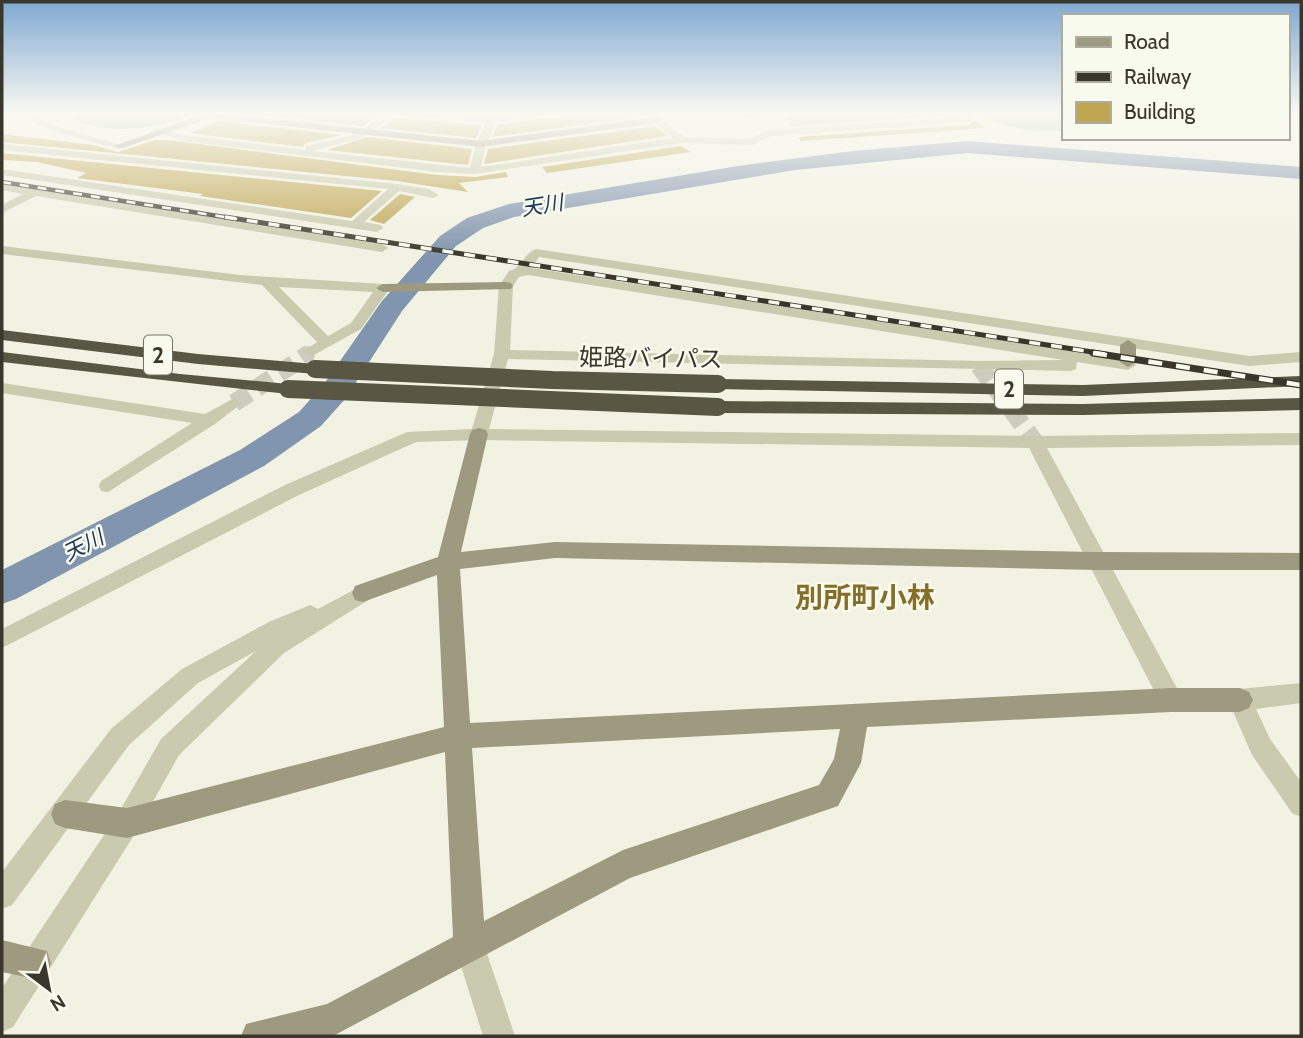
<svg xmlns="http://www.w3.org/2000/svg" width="1303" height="1038" font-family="Cabin,'Noto Sans JP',sans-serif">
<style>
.green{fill:#a6c1a2}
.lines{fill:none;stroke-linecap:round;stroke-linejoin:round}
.river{fill:#8295ae;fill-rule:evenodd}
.building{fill:#bfa653}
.street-tunnel-far1{stroke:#cccdbe;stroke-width:13;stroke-dasharray:13 7;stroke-linecap:butt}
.street-tunnel{stroke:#cccdbe;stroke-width:18;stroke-dasharray:18 9;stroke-linecap:butt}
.street{fill:#cacaae;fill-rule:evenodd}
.secondary{fill:#9e9a7f;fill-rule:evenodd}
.highway{fill:#595643;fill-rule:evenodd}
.rail-far2-casing{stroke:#39372c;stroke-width:4.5}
.rail-far1-casing{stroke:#39372c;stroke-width:5}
.rail-casing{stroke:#39372c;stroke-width:7}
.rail-far2{stroke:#f9faee;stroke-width:2.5;stroke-dasharray:9;stroke-linecap:butt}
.rail-far1{stroke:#f9faee;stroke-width:3.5;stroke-dasharray:11;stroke-linecap:butt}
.rail{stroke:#f9faee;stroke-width:4.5;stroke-dasharray:14;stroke-linecap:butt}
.highway-bridge{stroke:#595643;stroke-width:18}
.labels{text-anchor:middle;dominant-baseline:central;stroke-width:5;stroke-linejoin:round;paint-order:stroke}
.far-water-label{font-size:21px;font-style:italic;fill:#233959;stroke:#f9faee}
.shield{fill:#f9faee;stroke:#737266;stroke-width:2}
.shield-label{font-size:23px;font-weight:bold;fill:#39372c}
.street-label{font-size:24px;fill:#39372c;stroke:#f9faee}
.quarter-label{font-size:28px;font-weight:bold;fill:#846e29;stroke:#f9faee}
</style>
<rect width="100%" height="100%" fill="#f1f2e2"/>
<!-- green -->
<g class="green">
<path d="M74 112H196C161 129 111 136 76 120Z"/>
<path d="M975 112H1063V131C1033 133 1001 128 975 112Z"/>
</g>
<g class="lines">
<!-- river -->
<path class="river" d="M968 141 1301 167V179L968 153 795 170 514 217 483 228 456 246 402 311 346 398 321 426 264 466 16 599 2 604V570L240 450 299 412 324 384 382 301 440 236 467 218 509 204 738 166 853 151Z"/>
</g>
<!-- building -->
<g class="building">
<path d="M235 112H381L363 126Z"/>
<path d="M568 112H640L644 116 492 137 498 125 553 117 556 119Z"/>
<path d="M842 112H952L954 115 791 126 786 118 795 115Z"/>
<path d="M395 118 482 125 476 138 381 128Z"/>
<path d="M975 120 986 128 801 141 798 137 968 125Z"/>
<path d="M217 121 342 135 305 143 303 147 191 133Z"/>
<path d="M655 126 667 136 484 164 488 149Z"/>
<path d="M2 134 93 145 118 152 155 140 176 141 437 175 475 177 506 172 508 177 459 183 468 192 397 181 2 142Z"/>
<path d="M367 137 472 149 468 165 327 150Z"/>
<path d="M681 146 691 152 547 173 542 167Z"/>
<path d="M2 153 382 191 351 218 200 196 203 194 77 178 86 173 37 162 2 160Z"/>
<path d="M400 194 415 197 384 224 370 220Z"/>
</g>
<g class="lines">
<!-- street-tunnel-far1 -->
<path class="street-tunnel-far1" d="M307 354 312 351"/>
<!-- street-tunnel -->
<g class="street-tunnel">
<path d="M979 366 1035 442"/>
<path d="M234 403 310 353"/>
</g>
<!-- street -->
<g class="street">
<path d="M13 112H26L55 126 124 146 119 149 49 130Z"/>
<path d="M386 112C421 112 454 116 489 118 514 119 539 112 565 112L496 123 486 144 481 167 673 138 643 112H654L684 137 750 139 769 130 960 117 955 112H966L973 119 968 122 771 136 752 145 681 143 475 174 437 172 184 141 153 131 158 128 184 135 306 150V146L356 134ZM394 115 486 123 476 144 470 168 312 151 362 138Z"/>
<path d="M794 112 789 115 742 118 737 115 744 112Z"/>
<path d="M2 144 397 184 429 189 439 195 433 198 399 191 364 222 381 225 383 228 377 232 2 175V169L352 221 388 189 2 150Z"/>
<path d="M2 184 32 189 38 187 43 190 382 244 388 248 382 252 36 196 2 213V205L23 194 2 190Z"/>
<path d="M2 246 240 275 383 284 390 288 361 329 312 356 304 351 317 342 262 285 2 254ZM279 287 373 292 351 323 328 336Z"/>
<path d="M536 249 1249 356 1301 352V362L1249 366 539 257 532 268 1122 359H1133L1136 365 1128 370 1077 362 1076 369 1071 371 508 359 489 429 1035 436 1301 433V445L1047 448 1179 692 1183 700 1179 708 1171 711 1163 708 1029 448 479 440 416 442 299 495 2 648V629L285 485 407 432 472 429 494 354 499 286 509 271C522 268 524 253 536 249ZM528 275 1064 360 979 361 510 350 513 286 519 277Z"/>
<path d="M2 383 205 414 234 398 242 403 215 424 108 492 101 491 99 486 101 481 192 423 2 393Z"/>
<path d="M363 585 370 587 374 593 370 599 284 653 179 755 136 832 13 1027 2 1032V988L118 814 161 739 256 651 198 683 129 745 12 905 2 909V872L111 729 182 669 269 622 310 605 318 609Z"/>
<path d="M1301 683V703L1256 709 1270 739 1301 782V817L1292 813 1252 755 1228 700 1232 692 1240 689Z"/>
<path d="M470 932 481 936 515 1036H483L455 947 459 936Z"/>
</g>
<!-- secondary -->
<g class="secondary">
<path d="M208 112 481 141 657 117 662 120 657 123 481 147 210 118 123 148 114 146Z"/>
<path d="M551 112H561V113L556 116Z"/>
<path d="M506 282 511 283 513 286 511 289 383 292 376 288 383 284Z"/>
<path d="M1128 340 1136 345V362L1128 367 1120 362V345Z"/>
<path d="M479 428 486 430 488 434 461 552 555 542 1096 552 1301 553V570H1096L555 558 460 569 470 723 1171 688H1240L1249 692 1253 700 1249 708 1240 712H1171L867 727 861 763 838 806 630 878 333 1036H241L246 1024 327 1004 453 937 445 752 127 838 65 828 55 824 51 814 55 804 65 800 127 808 444 727 437 575 363 602 355 600 352 593 355 586 438 557 470 434 472 430ZM840 729 834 759 819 785 623 850 484 921 472 748Z"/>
<path d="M2 940 47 951 51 963 47 975 35 979 2 972Z"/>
</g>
<!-- highway -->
<g class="highway">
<path d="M2 330 198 354 315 364 323 369 315 374 198 364 2 340Z"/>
<path d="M2 352 180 374 288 384 297 389 288 394 2 362Z"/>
<path d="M1301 376V386L1083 396 718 389 709 384 718 379 1083 385Z"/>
<path d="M1301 398V410L1083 415 718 413 709 407 718 401 1083 404Z"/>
</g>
<defs>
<path id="rail-far2" d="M2 182 237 219"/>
<path id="rail-far1" d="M225 217 1105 354"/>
<path id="rail" d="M1093 353 1301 385"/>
</defs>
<!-- rail-far2 casing -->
<use href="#rail-far2" class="rail-far2-casing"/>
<!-- rail-far1 casing -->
<use href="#rail-far1" class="rail-far1-casing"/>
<!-- rail casing -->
<use href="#rail" class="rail-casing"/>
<!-- rail-far2 -->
<use href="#rail-far2" class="rail-far2"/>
<!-- rail-far1 -->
<use href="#rail-far1" class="rail-far1"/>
<!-- rail -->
<use href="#rail" class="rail"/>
<!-- highway-bridge -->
<g class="highway-bridge">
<path d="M315 369 552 380 718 384"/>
<path d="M288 389 718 407"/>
</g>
</g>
<!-- sky -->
<linearGradient id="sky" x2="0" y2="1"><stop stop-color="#7fa8d1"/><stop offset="0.44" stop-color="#f9f9f2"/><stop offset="1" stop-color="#f9f9f2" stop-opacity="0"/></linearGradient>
<rect width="1303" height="257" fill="url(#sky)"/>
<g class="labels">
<!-- far-water labels -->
<g class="far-water-label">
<text transform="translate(542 205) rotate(-9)">天川</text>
<text transform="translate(83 545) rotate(-27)">天川</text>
</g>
<!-- shield labels -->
<g class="shield">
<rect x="144" y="335.5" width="28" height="39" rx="5"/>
<rect x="995" y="369.5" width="28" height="39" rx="5"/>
</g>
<g class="shield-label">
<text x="158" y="355">2</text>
<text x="1009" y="389">2</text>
</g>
<!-- street labels -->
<g class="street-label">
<text transform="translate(651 358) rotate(1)">姫路バイパス</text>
</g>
<!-- quarter labels -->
<g class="quarter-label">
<text x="865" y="597">別所町小林</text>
</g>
</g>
<!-- border -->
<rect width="1303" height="1038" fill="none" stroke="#39372c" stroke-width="7"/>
<!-- legend -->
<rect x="1062" y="14" width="228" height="126" fill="#f9faee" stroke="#acaca0" stroke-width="2"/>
<rect x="1076" y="37" width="35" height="10" fill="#9e9a7f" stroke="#acaca0" stroke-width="2"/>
<text x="1124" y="49" font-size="21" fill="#39372c">Road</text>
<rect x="1076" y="72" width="35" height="10" fill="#39372c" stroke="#acaca0" stroke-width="2"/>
<text x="1124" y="84" font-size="21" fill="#39372c">Railway</text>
<rect x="1076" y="102" width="35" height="21" fill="#bfa653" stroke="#acaca0" stroke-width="2"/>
<text x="1124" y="119" font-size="21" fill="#39372c">Building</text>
<!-- north arrow -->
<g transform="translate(49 989) rotate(148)" stroke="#f9faee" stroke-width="5" paint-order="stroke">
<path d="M0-5L12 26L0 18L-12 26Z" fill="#39372c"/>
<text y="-10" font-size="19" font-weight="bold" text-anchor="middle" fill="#39372c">N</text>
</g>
</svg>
